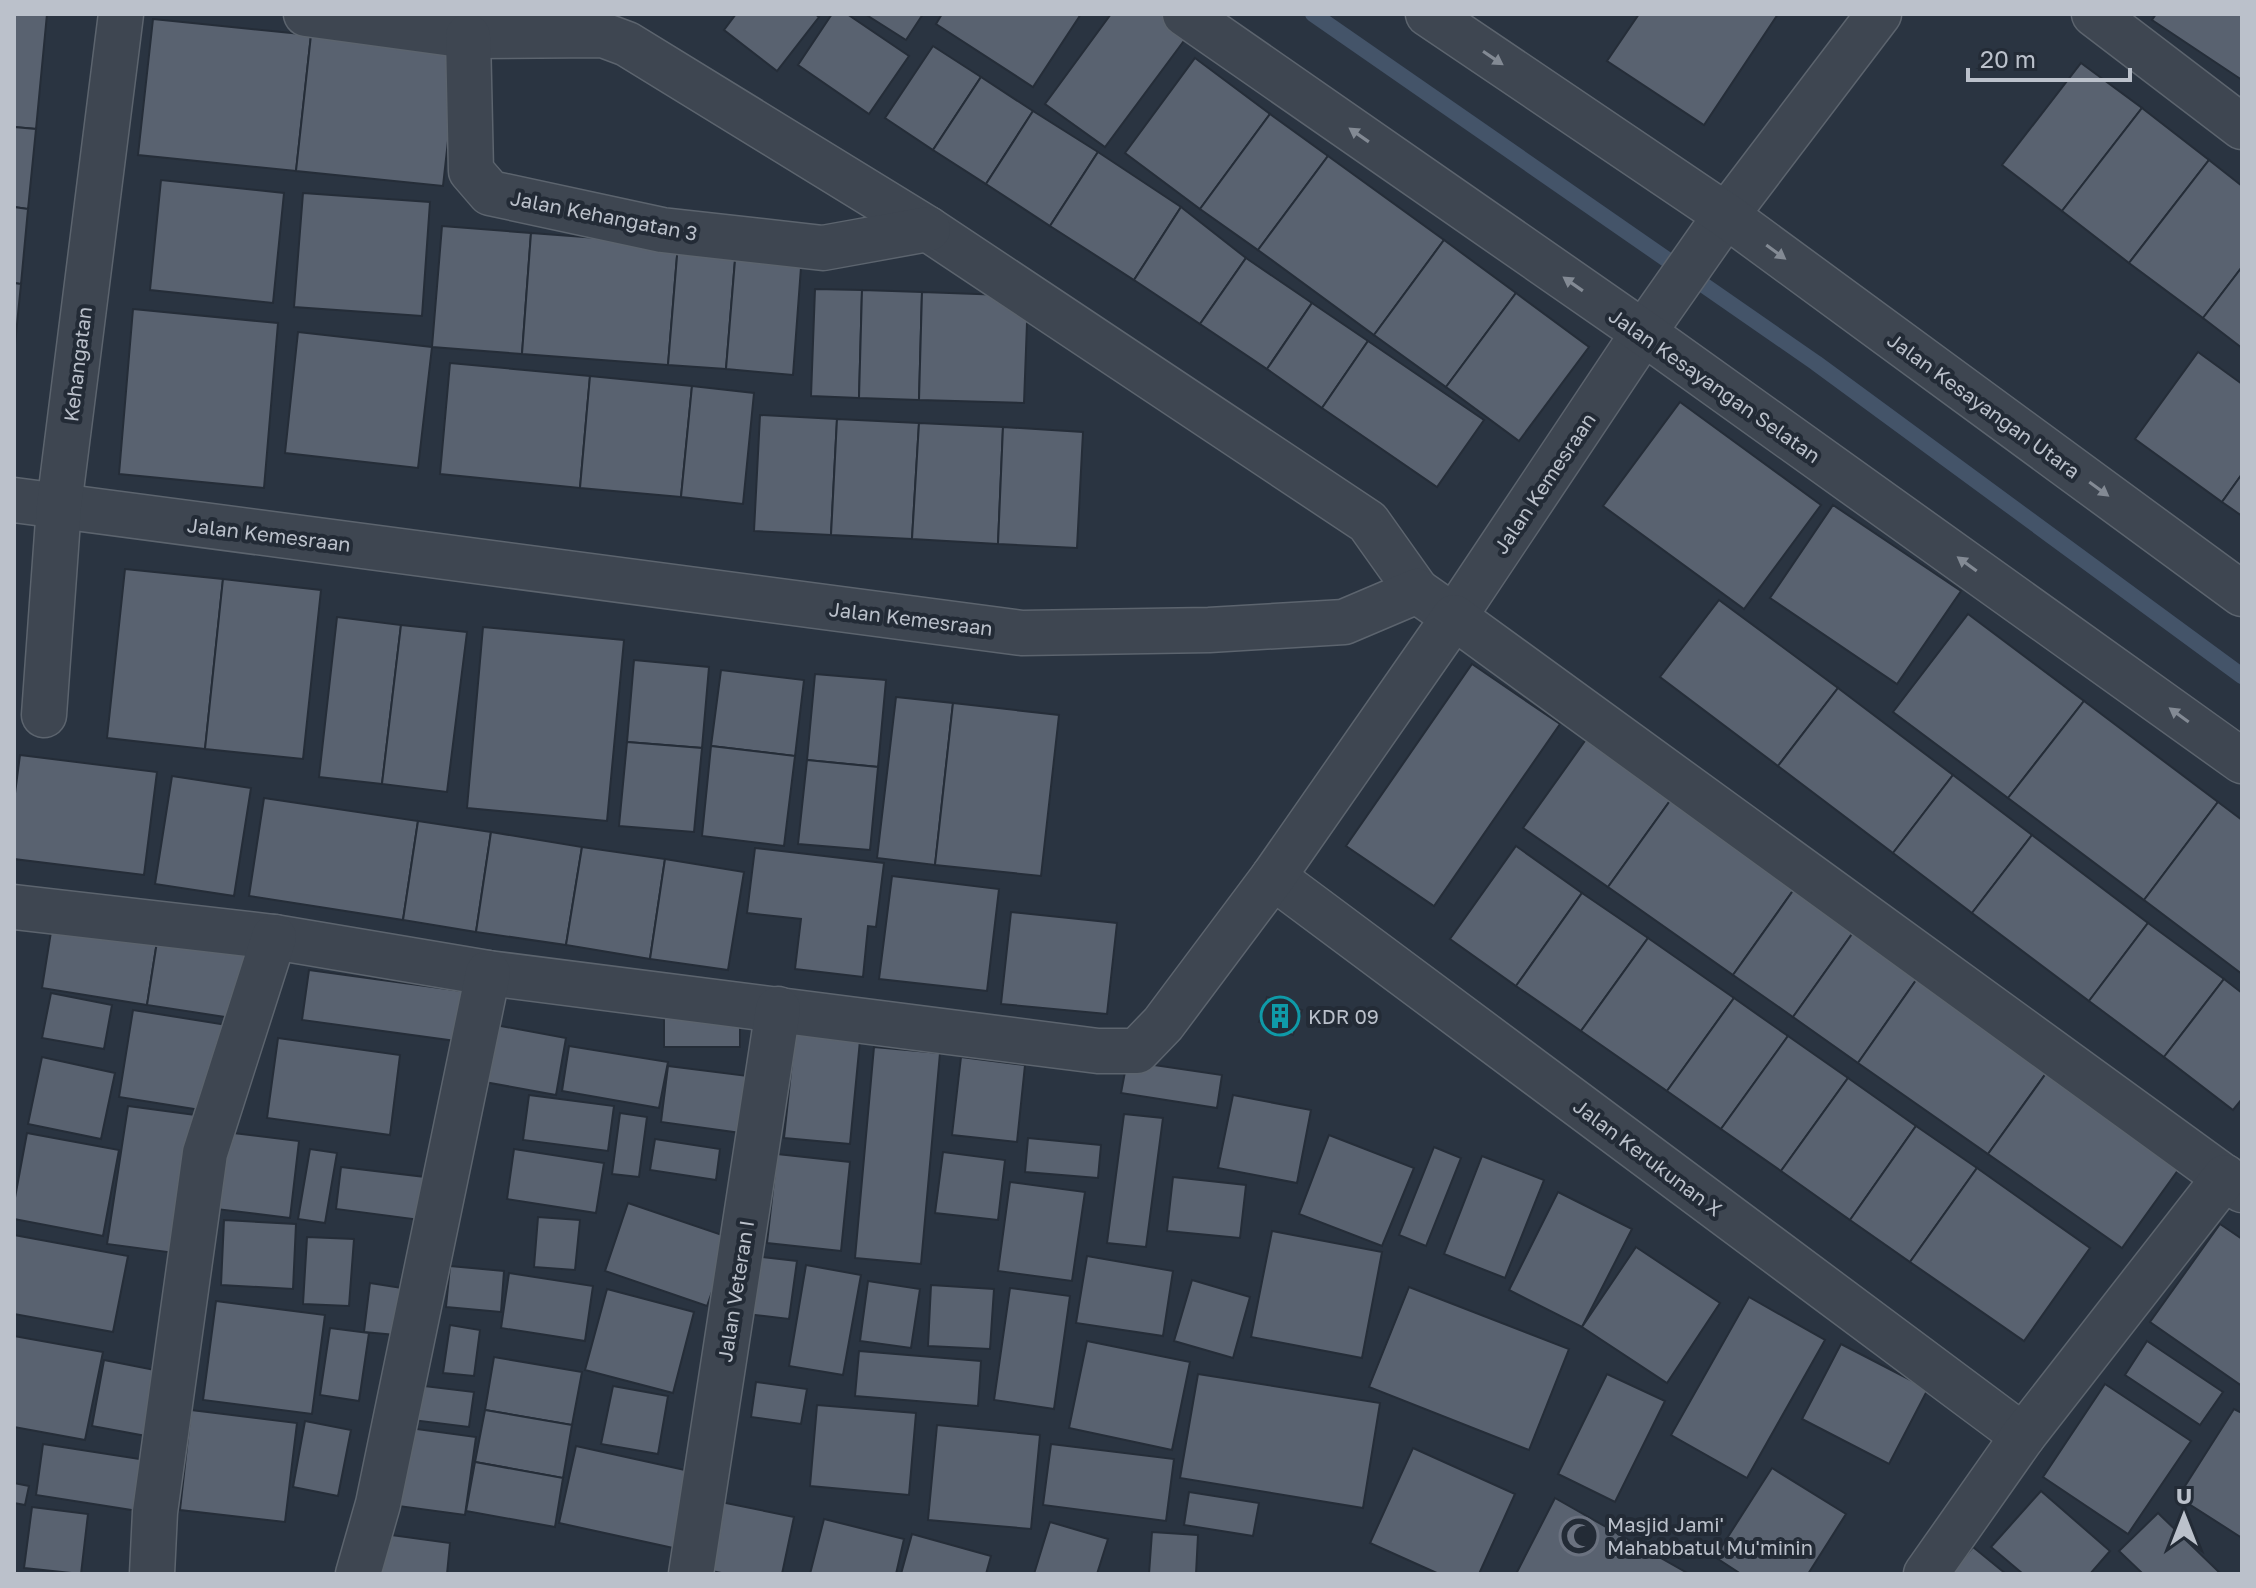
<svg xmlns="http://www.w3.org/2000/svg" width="2256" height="1588" font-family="'Golos Text',sans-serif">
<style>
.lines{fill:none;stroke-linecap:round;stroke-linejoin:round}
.stream{stroke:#445469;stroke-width:16}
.building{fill:#596270;stroke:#252d38;stroke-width:2}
.minor-casing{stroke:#5c646e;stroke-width:47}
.tertiary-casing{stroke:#5c646e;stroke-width:47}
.minor{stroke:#3e4651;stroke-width:44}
.tertiary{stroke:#3e4651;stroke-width:44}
.oneway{fill:#838a94}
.labels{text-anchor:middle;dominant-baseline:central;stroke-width:8;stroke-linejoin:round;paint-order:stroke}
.street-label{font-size:20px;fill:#bbc1cb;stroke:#232b36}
.poi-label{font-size:20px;fill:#bbc1cb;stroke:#232b36;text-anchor:start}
</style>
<rect width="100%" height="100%" fill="#2a3441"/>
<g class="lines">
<!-- stream -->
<path class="stream" d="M1313 14 1816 363 2242 676"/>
</g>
<!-- building -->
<g class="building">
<path d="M14 14H47L36 129 14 127Z"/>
<path d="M736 14H815L819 17 777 71 724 30Z"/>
<path d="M832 14H847L909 56 869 114 798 65Z"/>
<path d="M865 14H923L906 40Z"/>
<path d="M942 14H1081L1033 87 936 24Z"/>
<path d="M1111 14H1161L1189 34 1105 147 1045 104Z"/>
<path d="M1639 14H1778L1704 125 1607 61Z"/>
<path d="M2156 14H2242V80L2152 20Z"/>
<path d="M153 19 311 35 296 171 138 155Z"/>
<path d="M311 35 458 50 443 186 296 171Z"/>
<path d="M933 46 981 77 933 150 885 118Z"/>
<path d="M1195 58 1270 114 1200 209 1125 153Z"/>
<path d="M2081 63 2142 108 2062 211 2002 165Z"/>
<path d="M981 77 1033 111 986 184 933 150Z"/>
<path d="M2142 108 2209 160 2129 263 2062 211Z"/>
<path d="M1033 111 1098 152 1050 226 986 184Z"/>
<path d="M1270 114 1328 156 1258 250 1200 209Z"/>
<path d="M14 127 36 129 28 209 14 207Z"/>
<path d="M1098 152 1181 207 1134 280 1050 226Z"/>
<path d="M1328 156 1444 240 1374 335 1258 250Z"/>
<path d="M2209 160 2242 186V267L2203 318 2129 263Z"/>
<path d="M161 180 284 193 273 303 150 290Z"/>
<path d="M303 193 430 202 422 316 294 307Z"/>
<path d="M14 207 28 209 21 284 14 283Z"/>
<path d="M1181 207 1246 258 1200 324 1134 280Z"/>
<path d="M442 226 531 233 522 354 432 347Z"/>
<path d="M531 233 678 244 668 365 522 354Z"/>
<path d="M1444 240 1516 293 1446 387 1374 335Z"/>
<path d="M678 244 736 248 726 369 668 365Z"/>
<path d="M736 248 802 254 793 375 726 369Z"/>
<path d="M1246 258 1312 303 1267 369 1200 324Z"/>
<path d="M2242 267V348L2203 318Z"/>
<path d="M14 283 21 284 14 354Z"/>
<path d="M815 289 862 290 859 398 811 396Z"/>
<path d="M862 290 922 292 919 400 859 398Z"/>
<path d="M922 292 1028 296 1024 403 919 400Z"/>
<path d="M1516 293 1589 347 1519 441 1446 387Z"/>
<path d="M1312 303 1368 341 1322 408 1267 369Z"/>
<path d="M133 309 278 323 264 488 119 474Z"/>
<path d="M298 332 432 347 418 468 285 453Z"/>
<path d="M1368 341 1484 420 1437 487 1322 408Z"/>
<path d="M2198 352 2242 384V474L2222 502 2135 439Z"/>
<path d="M450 363 590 376 580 488 440 474Z"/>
<path d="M590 376 692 386 681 497 580 488Z"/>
<path d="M692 386 754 393 743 504 681 497Z"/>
<path d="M1680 402 1821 505 1744 609 1603 506Z"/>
<path d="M760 415 837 419 831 535 754 531Z"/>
<path d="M837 419 919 423 912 539 831 535Z"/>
<path d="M919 423 1003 427 998 544 912 539Z"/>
<path d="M1003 427 1083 432 1077 548 998 544Z"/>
<path d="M2242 474V516L2222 502Z"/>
<path d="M1833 505 1961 591 1897 684 1770 598Z"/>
<path d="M125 569 223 579 205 749 107 738Z"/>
<path d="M223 579 321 590 303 759 205 749Z"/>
<path d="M1719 600 1838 688 1778 766 1660 677Z"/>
<path d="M1968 614 2084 701 2008 798 1893 712Z"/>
<path d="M337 617 401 625 382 784 319 777Z"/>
<path d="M401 625 467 632 447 792 382 784Z"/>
<path d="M483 627 624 640 607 821 467 808Z"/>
<path d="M634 660 709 667 702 748 627 742Z"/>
<path d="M1472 664 1560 724 1434 906 1346 846Z"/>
<path d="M721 670 804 680 795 756 711 746Z"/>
<path d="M815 674 886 680 878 767 807 760Z"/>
<path d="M1838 688 1953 775 1893 853 1778 766Z"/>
<path d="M896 697 953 703 935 865 877 858Z"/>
<path d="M2084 701 2218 802 2144 900 2008 798Z"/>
<path d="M953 703 1059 715 1041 876 935 865Z"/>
<path d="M1587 738 1672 798 1608 887 1523 828Z"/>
<path d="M627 742 702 748 694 832 619 826Z"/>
<path d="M711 746 795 756 784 846 702 836Z"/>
<path d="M20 755 157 772 144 875 14 859V801Z"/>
<path d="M807 760 878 767 870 850 798 844Z"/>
<path d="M1953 775 2032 835 1972 913 1893 853Z"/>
<path d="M172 776 251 788 234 896 155 884Z"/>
<path d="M264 798 418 821 403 920 249 896Z"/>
<path d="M1672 798 1797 885 1733 975 1608 887Z"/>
<path d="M2218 802 2242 820V974L2144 900Z"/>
<path d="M418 821 491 832 476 932 403 920Z"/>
<path d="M491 832 582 847 566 945 476 932Z"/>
<path d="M2032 835 2148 923 2089 1001 1972 913Z"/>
<path d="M1516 846 1582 893 1516 986 1450 939Z"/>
<path d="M582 847 665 859 650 959 566 945Z"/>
<path d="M755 848 884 863 876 927 868 926 863 977 795 969 801 919 747 913Z"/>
<path d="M665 859 744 872 728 970 650 959Z"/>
<path d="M892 876 999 889 987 991 879 979Z"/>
<path d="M1797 885 1857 927 1793 1017 1733 975Z"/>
<path d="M1582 893 1648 938 1581 1031 1516 986Z"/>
<path d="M1011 912 1117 923 1107 1014 1001 1004Z"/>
<path d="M54 913 159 929 147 1005 42 988Z"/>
<path d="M2148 923 2224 979 2164 1057 2089 1001Z"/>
<path d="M1857 927 1921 973 1858 1063 1793 1017Z"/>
<path d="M159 929 250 944 238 1019 147 1005Z"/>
<path d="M1648 938 1734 998 1667 1091 1581 1031Z"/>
<path d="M309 970 462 991 456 1041 302 1020Z"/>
<path d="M1921 973 2052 1065 1988 1154 1858 1063Z"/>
<path d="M2224 979 2242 993V1099L2233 1110 2164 1057Z"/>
<path d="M51 993 112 1005 104 1049 42 1038Z"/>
<path d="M1267 997 1302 1010 1293 1035 1259 1022Z"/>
<path d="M1734 998 1788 1036 1721 1129 1667 1091Z"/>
<rect x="664" y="1007" width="76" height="40"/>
<path d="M133 1010 227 1025 213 1112 119 1097Z"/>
<path d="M490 1024 566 1038 556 1095 479 1081Z"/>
<path d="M796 1024 861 1030 850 1144 784 1138Z"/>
<path d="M1788 1036 1848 1078 1781 1171 1721 1129Z"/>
<path d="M278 1038 400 1055 390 1135 267 1118Z"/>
<path d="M569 1046 668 1062 659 1108 562 1091Z"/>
<path d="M874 1047 940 1053 921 1264 855 1258Z"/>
<path d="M42 1057 115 1073 101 1139 28 1124Z"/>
<path d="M961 1057 1025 1065 1017 1142 952 1135Z"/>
<path d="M1127 1061 1222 1075 1217 1108 1121 1093Z"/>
<path d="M2052 1065 2186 1159 2122 1248 1988 1154Z"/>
<path d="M668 1066 748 1076 741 1133 661 1122Z"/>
<path d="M1848 1078 1916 1126 1850 1220 1781 1171Z"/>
<path d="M529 1095 614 1106 608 1151 523 1140Z"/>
<path d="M1233 1095 1311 1110 1297 1183 1218 1168Z"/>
<path d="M128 1106 203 1116 182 1254 107 1244Z"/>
<path d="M620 1113 647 1117 639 1177 612 1174Z"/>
<path d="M1124 1114 1163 1118 1146 1247 1107 1243Z"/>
<path d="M1916 1126 1977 1168 1910 1262 1850 1220Z"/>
<path d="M225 1132 299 1141 290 1218 216 1209Z"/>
<path d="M27 1133 119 1150 103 1236 14 1219V1203Z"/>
<path d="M1329 1135 1414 1168 1382 1246 1299 1214Z"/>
<path d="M1028 1138 1101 1145 1098 1178 1025 1172Z"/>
<path d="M655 1139 720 1149 716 1180 650 1170Z"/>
<path d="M1434 1147 1461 1158 1426 1246 1399 1235Z"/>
<path d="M310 1149 337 1153 325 1223 298 1219Z"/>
<path d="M514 1149 604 1163 596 1213 507 1199Z"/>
<path d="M943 1152 1005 1160 998 1220 935 1213Z"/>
<path d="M777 1154 850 1162 841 1251 767 1243Z"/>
<path d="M1482 1156 1544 1180 1505 1278 1444 1254Z"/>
<path d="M341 1167 425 1177 420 1220 336 1209Z"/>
<path d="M1977 1168 2090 1248 2024 1341 1910 1262Z"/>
<path d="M1173 1177 1246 1185 1240 1238 1167 1231Z"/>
<path d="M1010 1182 1085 1192 1072 1281 998 1271Z"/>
<path d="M1558 1192 1632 1229 1582 1327 1509 1290Z"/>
<path d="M628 1203 731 1238 707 1306 605 1271Z"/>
<path d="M538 1217 580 1220 575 1270 534 1267Z"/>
<path d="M224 1220 296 1224 293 1289 221 1285Z"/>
<path d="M2220 1224 2242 1239V1386L2150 1322Z"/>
<path d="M1272 1231 1382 1252 1362 1358 1251 1337Z"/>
<path d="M14 1235 128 1256 113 1332 14 1314Z"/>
<path d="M307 1237 354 1239 349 1306 303 1304Z"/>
<path d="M1636 1247 1720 1303 1667 1383 1582 1327Z"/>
<path d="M753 1256 797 1261 789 1319 746 1314Z"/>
<path d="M1087 1256 1173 1271 1163 1336 1076 1323Z"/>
<path d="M806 1265 861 1275 843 1375 789 1366Z"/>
<path d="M450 1266 504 1271 501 1312 446 1307Z"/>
<path d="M509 1273 593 1286 585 1341 501 1328Z"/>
<path d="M1192 1280 1250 1297 1233 1358 1174 1341Z"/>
<path d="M868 1281 920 1289 911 1348 860 1341Z"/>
<path d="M370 1283 402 1288 396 1335 364 1332Z"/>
<path d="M931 1285 994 1289 990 1349 928 1346Z"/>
<path d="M1409 1287 1569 1349 1529 1450 1369 1387Z"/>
<path d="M1010 1288 1070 1296 1054 1409 994 1400Z"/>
<path d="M607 1289 694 1312 673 1393 585 1370Z"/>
<path d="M1749 1297 1825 1340 1747 1478 1671 1435Z"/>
<path d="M216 1301 325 1315 312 1414 203 1400Z"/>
<path d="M450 1325 480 1330 474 1376 443 1373Z"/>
<path d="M330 1328 369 1333 359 1401 320 1395Z"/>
<path d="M14 1336 103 1352 85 1440 14 1427Z"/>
<path d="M1087 1341 1190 1362 1172 1450 1069 1428Z"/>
<path d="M2147 1341 2223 1392 2200 1425 2125 1375Z"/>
<path d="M1841 1344 1928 1389 1889 1464 1802 1419Z"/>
<path d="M859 1351 981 1361 978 1406 855 1396Z"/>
<path d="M494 1357 582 1372 572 1425 485 1410Z"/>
<path d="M104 1360 170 1373 157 1438 92 1426Z"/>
<path d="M1198 1374 1380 1403 1363 1508 1180 1478Z"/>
<path d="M1607 1374 1665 1401 1615 1502 1558 1474Z"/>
<path d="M756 1382 807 1389 801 1424 751 1417Z"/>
<path d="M2105 1384 2191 1441 2128 1534 2043 1477Z"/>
<path d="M416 1385 474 1392 469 1427 412 1420Z"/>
<path d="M613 1386 668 1396 658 1454 601 1444Z"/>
<path d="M817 1405 916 1413 909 1495 810 1486Z"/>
<path d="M2234 1409 2242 1413V1538L2178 1497Z"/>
<path d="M191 1410 297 1423 285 1522 180 1510Z"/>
<path d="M485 1410 572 1425 563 1478 475 1462Z"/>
<path d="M305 1421 351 1430 338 1496 293 1487Z"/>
<path d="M937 1425 1040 1435 1031 1529 928 1520Z"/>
<path d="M402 1427 476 1437 465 1515 391 1505Z"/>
<path d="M43 1444 146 1460 138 1511 36 1495Z"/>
<path d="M1051 1444 1174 1459 1166 1521 1043 1505Z"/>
<path d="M576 1446 703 1474 687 1551 559 1523Z"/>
<path d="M1413 1448 1515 1494 1479 1574H1439L1370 1543Z"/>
<path d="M475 1462 563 1478 555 1527 466 1511Z"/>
<path d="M1772 1468 1846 1514 1808 1574H1741L1715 1557Z"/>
<path d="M14 1483 29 1486 25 1505 14 1503Z"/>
<path d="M2041 1491 2110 1551 2090 1574H2023L1991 1547Z"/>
<path d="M1189 1492 1259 1503 1253 1536 1184 1525Z"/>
<path d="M1555 1498 1689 1574H1516Z"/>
<path d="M716 1501 794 1517 782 1574H726L702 1569Z"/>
<path d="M32 1507 88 1514 81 1574 24 1568Z"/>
<path d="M2158 1513 2221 1574H2143L2119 1551Z"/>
<path d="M824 1519 904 1539 896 1574H810Z"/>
<path d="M1050 1522 1108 1539 1097 1574H1034Z"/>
<path d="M1152 1532 1198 1535 1196 1574H1149Z"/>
<path d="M384 1534 450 1543 447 1574H379Z"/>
<path d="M912 1534 991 1556 986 1574H901Z"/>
<path d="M1973 1547 2006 1574H1950Z"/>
</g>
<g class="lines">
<defs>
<g id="minor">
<path d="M306 14 468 36 603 35 627 44 928 229 1368 522 1417 591"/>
<path d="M2094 14 2242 127"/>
<path d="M468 36 471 171 490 193 662 230 823 248 928 229"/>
<path d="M14 500 1022 633 1209 630 1344 622 1417 591 1454 617 1646 329 1721 222 1879 14"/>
<path d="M44 715 59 506 121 14"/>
<path d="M1273 877 2023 1436"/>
<path d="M14 907 274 937 488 973 1098 1051H1137L1163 1024 1273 877 1454 617 2242 1190"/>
<path d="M152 1574 155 1512 205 1153 274 937"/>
<path d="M358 1574 378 1504 488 973"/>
<path d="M691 1574 778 1009"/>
<path d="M1926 1574 2023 1436 2225 1177"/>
</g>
<g id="tertiary">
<path d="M1185 14 1644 333 2242 761"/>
<path d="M1428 14 1727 216 2242 594"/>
</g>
</defs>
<!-- minor casing -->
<use href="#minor" class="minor-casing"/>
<!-- tertiary casing -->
<use href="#tertiary" class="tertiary-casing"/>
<!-- minor -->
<use href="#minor" class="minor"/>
<!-- tertiary -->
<use href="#tertiary" class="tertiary"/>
</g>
<!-- one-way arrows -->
<defs><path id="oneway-solid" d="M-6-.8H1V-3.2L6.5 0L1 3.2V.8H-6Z" transform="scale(2)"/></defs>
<g class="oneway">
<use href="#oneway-solid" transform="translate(1493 58) rotate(34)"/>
<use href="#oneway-solid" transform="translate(1359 135) rotate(-145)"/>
<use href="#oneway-solid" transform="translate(1776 252) rotate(36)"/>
<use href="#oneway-solid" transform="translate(1573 284) rotate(-145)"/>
<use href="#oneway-solid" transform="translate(2099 489) rotate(36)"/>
<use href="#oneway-solid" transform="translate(1967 564) rotate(-144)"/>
<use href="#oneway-solid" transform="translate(2179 715) rotate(-144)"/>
</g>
<!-- icons -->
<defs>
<symbol id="building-ring" viewBox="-11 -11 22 22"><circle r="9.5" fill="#232b36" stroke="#0f9aa8" stroke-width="1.5"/><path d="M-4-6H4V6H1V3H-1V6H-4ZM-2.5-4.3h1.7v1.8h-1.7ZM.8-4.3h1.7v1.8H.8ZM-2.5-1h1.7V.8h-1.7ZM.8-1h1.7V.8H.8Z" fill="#0f9aa8"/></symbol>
<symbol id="mosque-ring" viewBox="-11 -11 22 22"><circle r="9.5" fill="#232b36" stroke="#6b7280" stroke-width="1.5"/><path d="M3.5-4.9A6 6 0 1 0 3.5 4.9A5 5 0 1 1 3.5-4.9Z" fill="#6b7280"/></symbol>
</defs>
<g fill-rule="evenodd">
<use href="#building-ring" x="1258" y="994" width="44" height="44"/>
<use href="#mosque-ring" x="1557" y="1514" width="44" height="44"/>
</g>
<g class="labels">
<!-- street labels -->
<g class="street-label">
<text transform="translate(604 215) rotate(11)">Jalan Kehangatan 3</text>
<text transform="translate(77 364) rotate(-83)">Kehangatan</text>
<text transform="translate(1715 385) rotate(35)">Jalan Kesayangan Selatan</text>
<text transform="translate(1984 405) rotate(36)">Jalan Kesayangan Utara</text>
<text transform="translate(1544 483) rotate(-56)">Jalan Kemesraan</text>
<text transform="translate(269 534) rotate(7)">Jalan Kemesraan</text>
<text transform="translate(911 618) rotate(7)">Jalan Kemesraan</text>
<text transform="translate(1648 1157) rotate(37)">Jalan Kerukunan X</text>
<text transform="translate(735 1291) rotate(-81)">Jalan Veteran I</text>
</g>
<!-- poi labels -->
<g class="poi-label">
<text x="1308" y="1016">KDR 09</text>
<text x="1607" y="1524">Masjid Jami'<tspan x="1607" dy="23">Mahabbatul Mu'minin</tspan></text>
</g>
</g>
<!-- border -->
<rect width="2256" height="1588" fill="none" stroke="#bbc1cb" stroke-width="32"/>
<!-- north arrow -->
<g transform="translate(2184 1516)" stroke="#232b36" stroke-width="6" paint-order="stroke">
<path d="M0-6L14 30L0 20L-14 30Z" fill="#bbc1cb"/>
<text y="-12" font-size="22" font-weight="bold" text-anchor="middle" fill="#bbc1cb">U</text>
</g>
<!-- scale -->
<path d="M1968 68v12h162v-12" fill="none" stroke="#bbc1cb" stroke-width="4"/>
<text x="1980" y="68" font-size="24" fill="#bbc1cb" stroke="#232b36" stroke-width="6" paint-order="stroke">20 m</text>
</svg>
